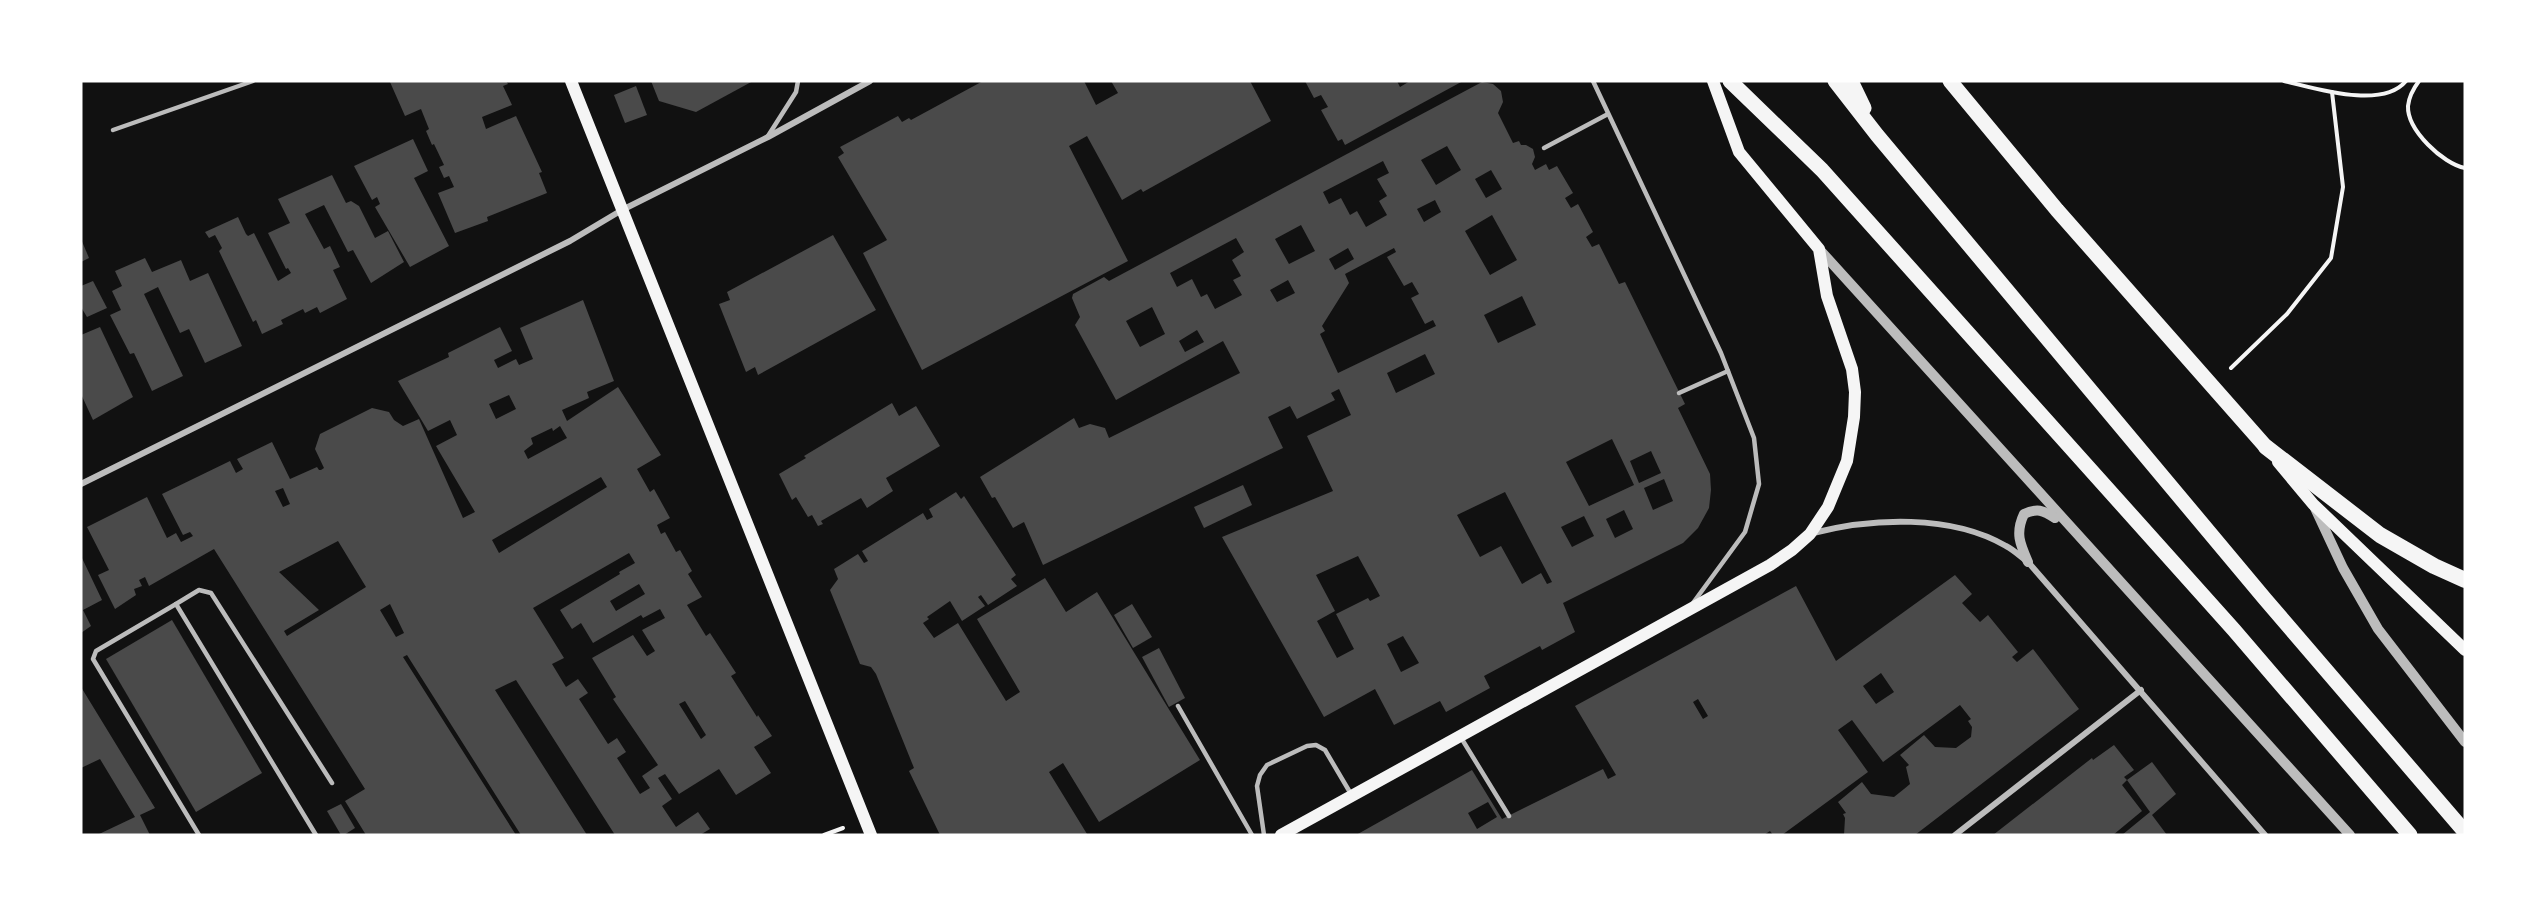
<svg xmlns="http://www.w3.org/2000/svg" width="2546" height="916" font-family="'DM Sans',sans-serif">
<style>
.building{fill:#4a4a4a;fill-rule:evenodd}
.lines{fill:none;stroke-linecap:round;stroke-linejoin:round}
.path{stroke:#f5f5f5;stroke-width:4}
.service{stroke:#bcbcbc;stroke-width:4.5}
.minor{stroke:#bcbcbc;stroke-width:6}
.tertiary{stroke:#bcbcbc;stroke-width:10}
.secondary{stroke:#f5f5f5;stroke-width:12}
.primary{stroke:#f5f5f5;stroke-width:15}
.trunk{stroke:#f5f5f5;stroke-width:16}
</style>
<rect width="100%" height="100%" fill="#111"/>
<!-- building -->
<g class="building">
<path d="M393 81H506L508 84 503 86 512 105 482 117 486 129 516 116 542 172 539 173 547 193 487 217 488 221 455 233 438 193 454 187 449 176 444 178 439 167 444 165 434 144 432 145 426 131 429 129 421 109 405 116 390 82Z"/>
<path d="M651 81H753L696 112 659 101Z"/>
<path d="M983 81H1084L1096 105 1118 93 1111 81H1250L1271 121 1143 192 1141 189 1122 200 1087 136 1069 146 1128 261 922 370 863 253 887 240 838 157 844 153 840 147 898 116 902 122 909 118 911 120Z"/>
<path d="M1305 81H1397L1400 87 1410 81H1463L1345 145 1342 139 1338 141 1321 110 1328 107 1321 95 1314 98Z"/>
<path d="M1482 82 1493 84 1501 91 1503 102 1498 113 1513 143 1519 141 1521 145H1526L1533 149 1535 157 1532 164 1535 170 1546 164 1549 170 1557 166 1573 193 1565 198 1571 208 1578 204 1593 232 1586 237 1592 247 1599 244 1619 284 1625 282 1685 404 1678 408 1710 474 1711 490 1709 508 1698 528 1683 543 1563 603 1575 632 1542 650 1540 646 1484 676 1490 688 1446 712 1440 701 1394 725 1375 689 1324 717 1222 537 1333 491 1307 436 1351 415 1339 389 1331 393 1335 400 1297 419 1290 406 1268 417 1283 448 1043 565 1024 522 1013 528 995 497 992 498 980 477 1074 418 1079 428 1090 424 1105 428 1109 438 1240 373 1223 341 1116 400 1075 325 1080 317 1072 298 1073 294 1104 277 1109 281ZM1447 146 1461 170 1436 185 1421 160ZM1383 161 1389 173 1377 179 1387 196 1379 201 1387 215 1366 227 1357 211 1350 215 1341 198 1329 204 1323 192ZM1491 170 1502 189 1486 198 1475 179ZM1435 200 1441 212 1424 222 1417 209ZM1492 215 1517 260 1490 275 1465 231ZM1301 225 1315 251 1289 264 1275 239ZM1236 238 1244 252 1232 260 1241 276 1233 280 1242 295 1215 309 1207 294 1201 297 1192 279 1177 287 1170 273ZM1348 248 1354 259 1335 270 1329 259ZM1394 248 1396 252 1387 257 1404 286 1412 282 1419 294 1411 298 1425 324 1433 320 1436 326 1338 373 1320 334 1325 331 1322 326 1349 283 1345 274ZM1288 280 1295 293 1277 302 1270 290ZM1522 296 1536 325 1498 343 1484 315ZM1152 307 1165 334 1140 347 1126 321ZM1197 330 1204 342 1185 352 1179 341ZM1425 354 1435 374 1396 393 1387 373ZM1612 439 1634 485 1589 506 1566 462ZM1651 451 1661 473 1639 483 1630 461ZM1664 479 1673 501 1653 510 1644 488ZM1505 492 1552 582 1547 584 1541 573 1522 584 1501 546 1480 557 1457 515ZM1624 510 1633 529 1615 538 1606 519ZM1584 516 1594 536 1572 547 1561 527ZM1358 556 1380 596 1370 601 1368 598 1336 614 1354 649 1337 658 1317 621 1335 611 1316 575ZM1403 636 1419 663 1401 672 1387 644Z"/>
<path d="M636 86 647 115 625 123 614 95Z"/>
<path d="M413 139 428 171 414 178 449 246 410 267 375 207 380 204 377 197 372 200 354 166Z"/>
<path d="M332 175 346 203 351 201 359 206 375 238 388 231 404 262 371 283 353 250 348 252 324 205 305 214 324 249 330 246 340 267 333 270 347 299 320 313 317 307 305 313 303 309 281 320 283 324 262 334 256 320 253 322 219 251 222 248 215 235 209 238 205 232 238 217 246 234 248 236 254 233 278 281 291 273 288 268 286 269 268 233 290 223 278 199Z"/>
<path d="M833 235 876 310 758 375 755 367 746 372 719 304 730 300 727 292Z"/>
<path d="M81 239 89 258 81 262Z"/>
<path d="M145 258 152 272 181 260 190 281 208 273 242 346 205 363 189 329 180 333 158 287 144 294 183 376 152 391 134 353 130 354 110 315 121 310 112 291 122 286 115 271Z"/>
<path d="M93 281 107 308 87 317 81 307V286Z"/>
<path d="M583 300 614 381 587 392 589 398 562 410 567 421 618 387 661 455 637 469 650 492 654 489 670 518 657 525 661 534 665 532 676 552 680 550 692 571 688 574 702 597 687 605 706 636 710 633 736 673 731 676 757 717 758 715 772 736 754 747 771 773 736 795 719 769 679 794 665 774 658 778 672 799 662 806 676 827 698 812 710 829 700 835H615L516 680 495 690 587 835H521L407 655 403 657 516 835H366L345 801 365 789 214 549 149 586 145 577 139 580 142 586 134 589 136 595 115 609 98 575 109 570 87 527 147 497 167 538 176 533 181 542 193 536 190 532 183 535 162 494 230 461 236 473 243 469 237 459 272 442 290 479 317 467 319 470H321L324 468 315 449 320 434 372 408 389 412 394 420 403 426 419 419 463 518 475 512 436 446 457 435 450 420 428 431 398 381 449 357 448 353 500 327 512 351 494 360 498 368 516 359 519 365 533 359 520 328ZM509 395 516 409 496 419 489 404ZM560 426 567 438 528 459 524 451 533 444 531 438 552 428 553 431ZM601 477 607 487 499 553 492 540ZM283 488 290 504 283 507 275 491ZM338 541 366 587 287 636 284 631 319 610 279 572ZM629 553 635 563 619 572 620 574 560 610 572 629 581 623 593 643 641 615 643 618 660 609 665 618 642 630 655 651 647 656 633 635 592 658 616 697 613 699 658 765 642 776 650 788 640 794 617 758 626 752 617 738 608 744 579 699 588 693 578 679 566 687 552 664 564 658 533 608ZM639 584 645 594 616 611 610 601ZM390 604 404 633 396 637 380 610ZM685 701 706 735 701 739 679 704Z"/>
<path d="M100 327 133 397 93 420 81 394V335Z"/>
<path d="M892 403 899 416 916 406 940 446 886 478 893 491 867 508 861 498 821 521 823 524 818 526 812 515 808 517 796 497 792 500 779 474 806 458 804 456Z"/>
<path d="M1243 485 1252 505 1204 528 1194 507Z"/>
<path d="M956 492 961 499 964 496 1016 575 1011 579 1017 586 988 605 981 595 978 597 985 606 962 621 950 601 927 617 929 619 923 623 934 638 958 623 1006 701 1020 692 977 619 1045 578 1066 612 1097 592 1200 760 1099 822 1063 763 1049 772 1087 834 1085 835H940L909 771 914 768 876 674 871 667 860 664 830 590 838 579 834 569 858 554 864 563 868 561 862 551 923 513 927 520 933 517 929 509Z"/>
<path d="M81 556 102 600 83 610 91 626 81 633Z"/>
<path d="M1955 575 1972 594 1962 603 1980 622 1988 615 2018 652 2012 657 2017 662 2033 649 2079 709 1915 835H1844L1845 818 1843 814 1846 813 1838 802 1862 782 1871 794 1894 797 1904 789 1910 784 1906 767 1909 765 1900 755 1924 735 1935 747 1956 748 1971 737 1972 727 1968 721 1971 719 1960 705 1883 762 1852 720 1838 730 1868 772 1782 835H1773L1770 831 1764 835H1356L1472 770 1502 819 1603 769 1608 779 1616 775 1575 706 1796 586 1836 661ZM1881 673 1894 692 1876 704 1863 686ZM1698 699 1708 716 1703 719 1693 702ZM1488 802 1497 817 1477 829 1468 813Z"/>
<path d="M1132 604 1152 637 1133 648 1114 615Z"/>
<path d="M172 620 262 773 196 812 106 659Z"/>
<path d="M1159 648 1185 698 1169 707 1142 657Z"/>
<path d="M81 687 155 808 140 815 150 835H97L135 817 100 759 81 768Z"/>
<path d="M2114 745 2134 770 2124 777 2127 780 2122 785 2142 811 2113 835H1993L2092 758 2093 760Z"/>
<path d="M2152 762 2176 794 2152 815 2167 835H2122L2150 812 2127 780Z"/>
<path d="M341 804 355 828 344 835H341L327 811Z"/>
</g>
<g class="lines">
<!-- path -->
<g class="path">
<path d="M2284 81C2315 88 2382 110 2406 81"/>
<path d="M2419 81C2413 89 2409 96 2408 106 2407 130 2443 164 2465 168"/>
<path d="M2231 368 2287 314 2331 258 2343 187 2332 92"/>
<path d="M824 835 843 828"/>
</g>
<!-- service -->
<g class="service">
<path d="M1593 81 1721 353 1754 438 1759 484 1745 532 1693 603"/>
<path d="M113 130 253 81"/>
<path d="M768 136 796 92 798 81"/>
<path d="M1544 148 1608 114"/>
<path d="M1679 393 1728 371"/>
<path d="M176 604 199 590 211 593 332 783"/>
<path d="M1178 706 1252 835"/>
<path d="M1460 736 1509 816"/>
<path d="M199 835 93 659 96 651 176 604 316 835"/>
<path d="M1264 835 1257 786 1260 775 1267 765 1307 746 1316 745 1325 750 1351 794"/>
</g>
<!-- minor -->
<g class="minor">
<path d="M81 484 570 241 622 210 768 137 870 81"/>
<path d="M1813 533C1872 518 1951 514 2006 546 2014 550 2021 557 2028 562L2265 835"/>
<path d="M1955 835 2141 690"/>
</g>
<!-- tertiary -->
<g class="tertiary">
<path d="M1819 249 2350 835"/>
<path d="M2314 506 2343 568 2378 629 2465 742"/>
<path d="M2028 562C2020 544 2015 533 2024 514 2037 508 2043 510 2055 518"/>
</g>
<!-- secondary -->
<g class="secondary">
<path d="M571 81 871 835"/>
<path d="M2278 462 2313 504 2465 650"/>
<path d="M1281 835 1770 565 1792 550 1810 534 1828 507 1847 461 1854 417 1855 392 1852 369 1827 296 1819 249 1739 152 1713 81"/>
</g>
<!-- primary -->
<g class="primary">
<path d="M1730 81 1822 170 2234 630 2410 835"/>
<path d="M1835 81 1877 135 2265 599 2465 832"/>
<path d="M1851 81 1864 108"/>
<path d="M1950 81 2057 210 2266 447"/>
</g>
<!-- trunk -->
<path class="trunk" d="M2266 447 2380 535 2434 566 2465 580"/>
</g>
<!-- border -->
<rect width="2546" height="916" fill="none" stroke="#ffffff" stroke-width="165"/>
</svg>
